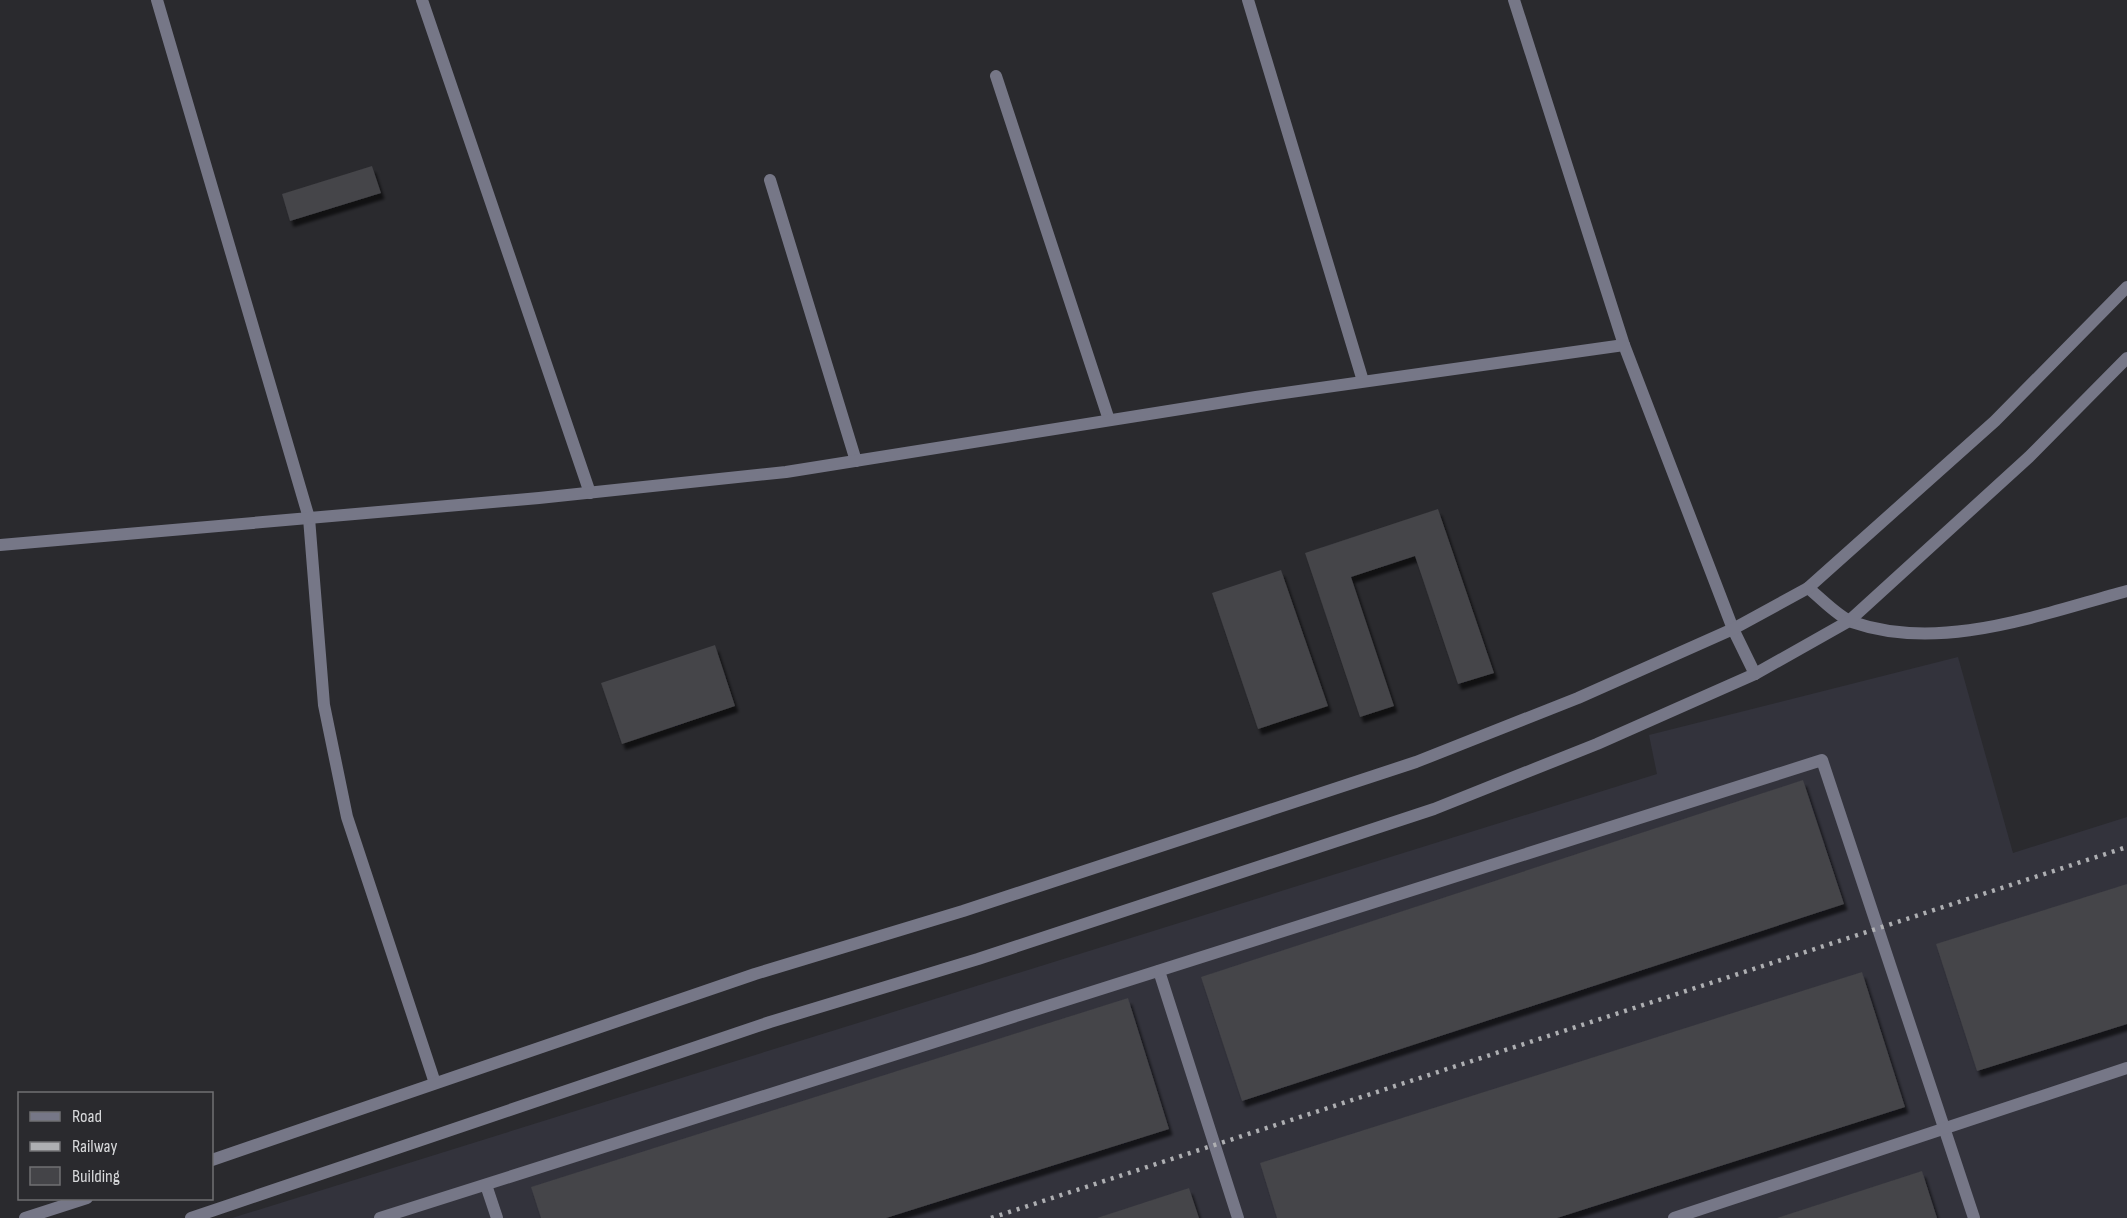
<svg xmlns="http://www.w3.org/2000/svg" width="2127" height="1218" font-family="'Sofia Sans Condensed',sans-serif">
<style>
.built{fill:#33333c}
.building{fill:#444448;filter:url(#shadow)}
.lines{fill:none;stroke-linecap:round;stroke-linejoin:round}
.service{stroke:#767787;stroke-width:12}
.minor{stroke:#767787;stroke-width:12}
.tertiary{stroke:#767787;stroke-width:12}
.rail{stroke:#aeafb2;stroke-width:4.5;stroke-dasharray:3 6;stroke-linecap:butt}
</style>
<defs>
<filter id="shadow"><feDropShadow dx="3.5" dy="6" stdDeviation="1.5" flood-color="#0009"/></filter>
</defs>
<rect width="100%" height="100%" fill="#2a2a2e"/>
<!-- built -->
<path class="built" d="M1958 657 2013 853 2127 817V1218H232L1657 774 1649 735Z"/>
<!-- building -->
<g class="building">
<path d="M372 166 381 193 290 221 282 194Z"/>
<path d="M1438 509 1494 673 1458 684 1415 556 1351 577 1394 706 1360 717 1305 553Z"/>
<path d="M1281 570 1328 706 1258 729 1212 593Z"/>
<path d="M715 645 735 706 622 744 601 683Z"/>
<path d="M1803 780 1844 904 1242 1101 1201 977Z"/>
<path d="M2127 884V1024L1977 1071 1936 944Z"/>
<path d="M1862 972 1905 1107 1557 1218H1277L1260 1163Z"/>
<path d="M1128 998 1169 1129 886 1218H541L531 1187Z"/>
<path d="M1922 1171 1937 1218H1777Z"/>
<path d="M1189 1188 1199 1218H1097Z"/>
</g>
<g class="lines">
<!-- service -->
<g class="service">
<path d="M157 0 309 518 324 705 347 817 435 1083"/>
<path d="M422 0 590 493"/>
<path d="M1248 0 1363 381"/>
<path d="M1514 0 1624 345"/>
<path d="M996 76 1109 420"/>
<path d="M770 180 856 461"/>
<path d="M1159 971 1238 1218"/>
<path d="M486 1185 497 1218"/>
<path d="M380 1218 1822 760 1974 1218"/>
<path d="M1674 1218 2127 1068"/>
</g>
<!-- minor -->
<g class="minor">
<path d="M0 545 539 498 786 472 1256 397 1624 345 1733 629 1755 674"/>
<path d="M1808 588C1821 598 1837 616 1852 622 1941 653 2041 614 2127 591"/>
</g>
<!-- tertiary -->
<g class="tertiary">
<path d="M212 1160 755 974 963 911 1416 762 1578 698 1733 629 1808 588 1995 421 2127 287"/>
<path d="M25 1218 87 1198"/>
<path d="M191 1218 770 1022 978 959 1434 809 1597 744 1755 674 1849 621 2029 457 2127 358"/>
</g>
<!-- rail -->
<path class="rail" d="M991 1218 2127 847"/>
</g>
<!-- legend -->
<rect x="18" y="1092" width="195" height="108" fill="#2a2a2e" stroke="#707073" stroke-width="1.5"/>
<rect x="30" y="1112" width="30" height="9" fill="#767787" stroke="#707073" stroke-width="1.5"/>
<text x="72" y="1122" font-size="18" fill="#d8d9db">Road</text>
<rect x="30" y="1142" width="30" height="9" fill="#aeafb2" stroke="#707073" stroke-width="1.5"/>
<text x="72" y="1152" font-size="18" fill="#d8d9db">Railway</text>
<rect x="30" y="1167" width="30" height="18" fill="#444448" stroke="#707073" stroke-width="1.5"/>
<text x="72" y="1182" font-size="18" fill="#d8d9db">Building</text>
</svg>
